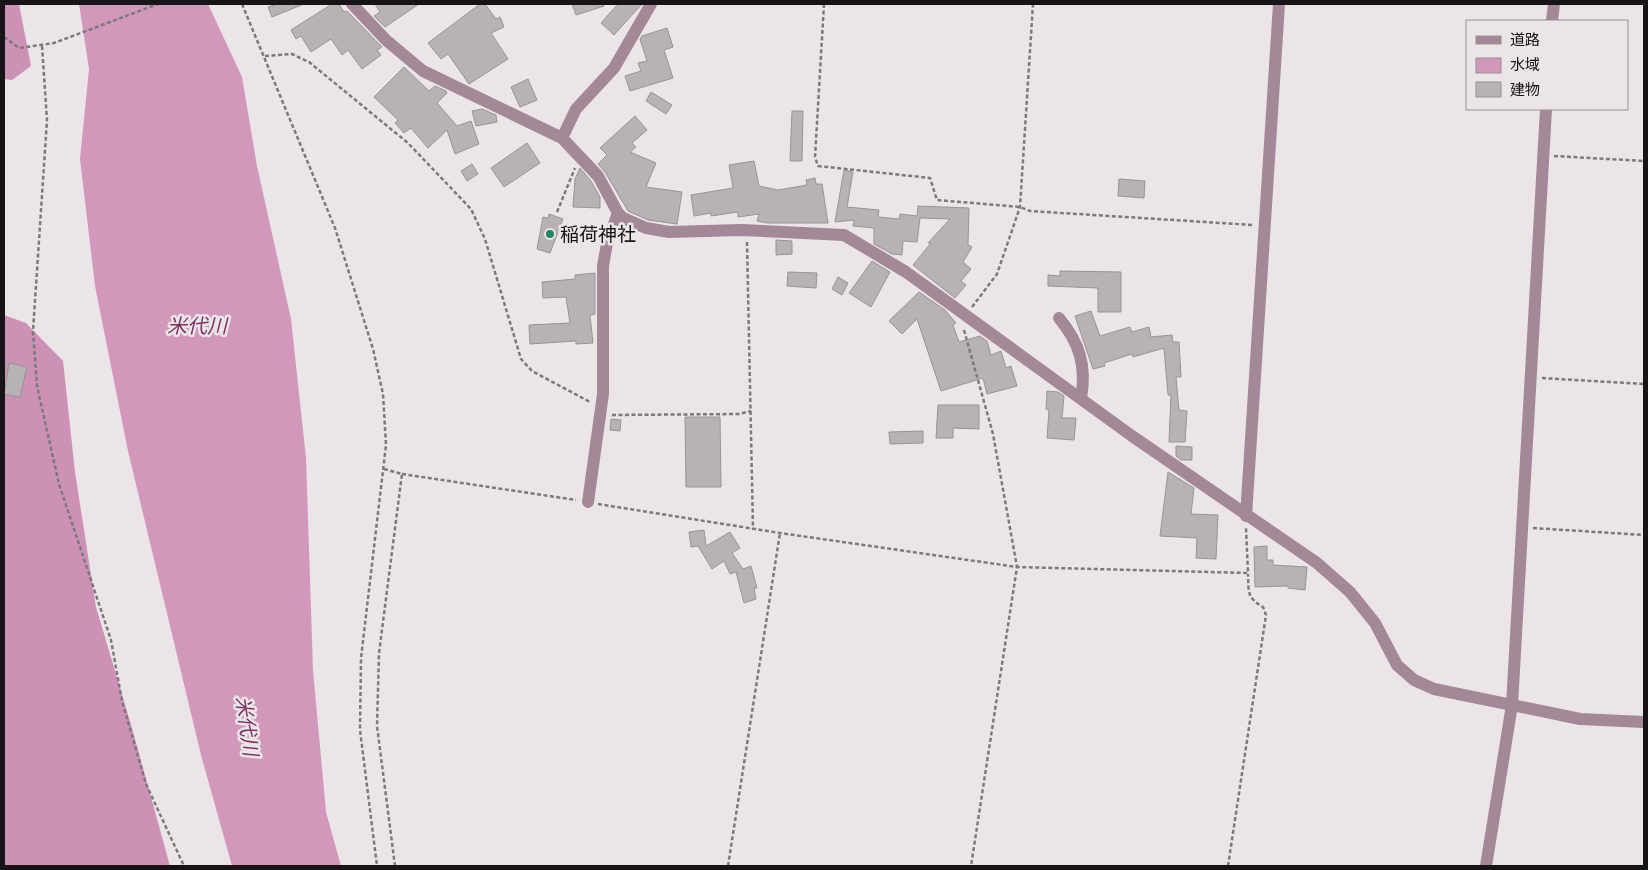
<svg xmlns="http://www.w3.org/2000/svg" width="1648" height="870" font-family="Figtree,'Noto Sans JP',sans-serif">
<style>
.forest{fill:#cc91b5}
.water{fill:#d298bb}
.building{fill:#b8b2b5;stroke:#999396}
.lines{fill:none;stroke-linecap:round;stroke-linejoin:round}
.path{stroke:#7d797b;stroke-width:2.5;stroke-dasharray:4 2.5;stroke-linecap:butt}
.minor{stroke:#a38998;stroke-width:12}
.tertiary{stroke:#a38998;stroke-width:12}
.poi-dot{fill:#23855f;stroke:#ebe5e8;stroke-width:2}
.labels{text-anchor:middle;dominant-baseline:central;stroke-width:5;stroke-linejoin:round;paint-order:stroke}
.poi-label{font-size:19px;fill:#161416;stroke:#ebe5e8;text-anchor:start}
.water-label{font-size:20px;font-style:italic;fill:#793362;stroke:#ebe5e8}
</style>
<rect width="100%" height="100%" fill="#ebe5e8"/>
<!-- forest -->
<g class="forest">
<path d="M4 4H19L31 66 12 80 4 79Z"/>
<path d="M4 315 26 323 63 361 75 472 96 607 132 728 170 866H4Z"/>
</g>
<!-- water -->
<path class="water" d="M79 4H208L242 77 257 166 291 319 306 458 313 670 326 812 341 866H232L201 755 128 451 95 286 80 159 89 69Z"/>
<!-- building -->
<g class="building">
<path d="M277 4H304L272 17 268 7Z"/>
<path d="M332 4H339L344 12 347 11 382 47 377 50 381 55 362 69 348 50 342 55 331 39 311 52 301 36 296 39 291 30Z"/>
<path d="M375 4H419L385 27 374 16 380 12Z"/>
<path d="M480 4H485L496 19 500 17 504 27 491 33 508 59 469 84 448 54 441 59 428 43Z"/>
<path d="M572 4H604V6L576 15Z"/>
<path d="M618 4H642L614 35 601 23Z"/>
<path d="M667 28 673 47 664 50 673 78 630 91 625 76 641 71 638 63 647 61 640 39 642 36Z"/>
<path d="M404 67 429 91 435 86 446 91 447 93 437 103 457 126 471 121 479 144 455 154 447 130 428 148 411 128 404 133 395 123 398 120 374 97Z"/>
<path d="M528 79 537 100 520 107 511 87Z"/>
<path d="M651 92 672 105 666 114 646 101Z"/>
<path d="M482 109 496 115 497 122 476 126 472 111Z"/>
<path d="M792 111H803L802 161H790Z"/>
<path d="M635 116 647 130 632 143 636 147 630 152 656 163 646 187 682 192 677 224 648 220 628 211 605 172 598 164 607 155 600 148Z"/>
<path d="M527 143 540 163 504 187 491 168Z"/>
<path d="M754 161 759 186 778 190 807 185 806 180 815 178 816 184H822L828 223H767L757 221 759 214 738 217V212L711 216V213L694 216 691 195 733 188 729 165Z"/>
<path d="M472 164 478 174 467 181 461 171Z"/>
<path d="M580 168 591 181 600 197V208L573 207 575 179Z"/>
<path d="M844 170 853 172 847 207 879 210 878 217 899 219 900 214 917 216 918 206 969 208 968 245 972 247 963 262 971 269 961 281 966 285 955 298 913 265 931 243H928L950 219 920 218 917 242 903 241 902 255 892 254 874 244V228L853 226 854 220 835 222Z"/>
<path d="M1119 179 1145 181 1144 198 1118 196Z"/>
<path d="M549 214 563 219 550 253 537 249 543 217 548 218Z"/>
<path d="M776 240 792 241V254L776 255Z"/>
<path d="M872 261 890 272 871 307 849 293Z"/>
<path d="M1060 271 1121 272V312H1098V288L1048 286V275L1060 276Z"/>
<path d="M788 272 817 273 816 288 787 286Z"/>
<path d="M595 273V314L590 315 593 343 576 344V341L530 344 529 325 570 323 566 297 543 298 542 282 575 279V275Z"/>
<path d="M838 277 848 283 842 295 832 289Z"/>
<path d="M919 292 945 310 956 323 953 325 959 342 980 336 987 341 991 355 1001 351 1006 368 1011 366 1017 386 987 394 983 378 941 391 917 319 902 334 889 321Z"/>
<path d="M1091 311 1100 336 1130 327 1132 332 1149 327 1151 337 1172 335 1173 342H1179L1181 377H1176L1179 410 1187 411 1185 442H1169L1171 395H1168L1164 348 1133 357 1132 354 1104 363 1105 366 1093 369 1075 316Z"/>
<path d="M9 363 27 367 20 397 4 394Z"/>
<path d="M1047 391 1058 392 1064 396 1062 418H1076L1074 440 1047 438 1049 410 1046 409Z"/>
<path d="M938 405H979V429L953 428V438H936Z"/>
<path d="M685 417H720L721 487H686Z"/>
<path d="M611 419 621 420 620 431 610 430Z"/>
<path d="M923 431V443L890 444 889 432Z"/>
<path d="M1176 446 1192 447V460H1181L1176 456Z"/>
<path d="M1168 472 1194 488 1191 514 1218 515 1216 559 1196 558 1197 538 1160 536Z"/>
<path d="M704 530 706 546 730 532 740 548 732 553 743 569 751 566 757 588H754L756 599 744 603 736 572 730 574 724 561 712 569 698 546 691 547 689 532Z"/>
<path d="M1267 546V560H1273V565L1307 567 1305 590 1288 588V586L1255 587 1254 547Z"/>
</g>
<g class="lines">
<!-- path -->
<g class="path">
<path d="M242 4 335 228 373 349 383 394 386 445 361 658 360 730 377 866"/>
<path d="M824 4 815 157 818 166 930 178 937 200 1020 207 1030 211 1253 225"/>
<path d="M4 37 19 48 54 43 158 4"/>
<path d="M42 46 47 120 33 331 37 386 59 484 111 640 122 701 146 784 184 866"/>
<path d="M265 56 292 54 309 62 408 143 471 209 485 239 521 359 532 371 590 402"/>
<path d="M1554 156 1644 161"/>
<path d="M557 212 575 168"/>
<path d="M747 242 753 529"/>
<path d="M972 307 997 274 1020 207 1033 4"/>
<path d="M964 330 993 434 1017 567 971 866"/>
<path d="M1542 378 1644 384"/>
<path d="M612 415 739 414 751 411"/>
<path d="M384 469 402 474 379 653 377 726 395 866"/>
<path d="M402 474 576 500"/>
<path d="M598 504 780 533 1017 567 1248 573 1246 528"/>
<path d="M1533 528 1644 535"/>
<path d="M728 866 780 533"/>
<path d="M1228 866 1266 615 1263 607C1246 597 1249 592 1248 574"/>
</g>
<!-- minor -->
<g class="minor">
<path d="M352 4 386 40 423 71 562 138 598 176 618 213 623 218 646 228 669 232 742 230 844 235 906 272 1132 436 1317 563 1350 592 1375 623 1397 665 1414 680 1434 689 1580 719 1644 722"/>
<path d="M562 138 576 109 614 68 651 4"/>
<path d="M1059 318C1079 342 1087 366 1081 398"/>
<path d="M588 502 603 394V266L607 243 618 213"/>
<path d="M1246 516 1279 4"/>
</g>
<!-- tertiary -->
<g class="tertiary">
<path d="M1552 21 1554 4"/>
<path d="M1486 866 1512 705 1546 109"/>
</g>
</g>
<!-- markers -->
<circle class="poi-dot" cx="550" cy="234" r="5"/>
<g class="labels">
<!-- poi labels -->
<g class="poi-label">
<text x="560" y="234">稲荷神社</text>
</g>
<!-- water labels -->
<g class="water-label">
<text x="197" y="326">米代川</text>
<text transform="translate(247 726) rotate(82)">米代川</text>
</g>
</g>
<!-- border -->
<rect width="1648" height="870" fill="none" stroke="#161416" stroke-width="10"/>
<!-- legend -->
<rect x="1466" y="20" width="162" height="90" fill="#ebe5e8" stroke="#969194"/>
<rect x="1476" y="36" width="25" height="8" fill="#a38998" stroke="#969194"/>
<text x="1510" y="45" font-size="15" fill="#161416">道路</text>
<rect x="1476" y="58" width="25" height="15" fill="#d298bb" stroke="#969194"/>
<text x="1510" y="70" font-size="15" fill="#161416">水域</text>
<rect x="1476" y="82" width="25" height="15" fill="#b8b2b5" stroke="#969194"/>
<text x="1510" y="95" font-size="15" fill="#161416">建物</text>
</svg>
